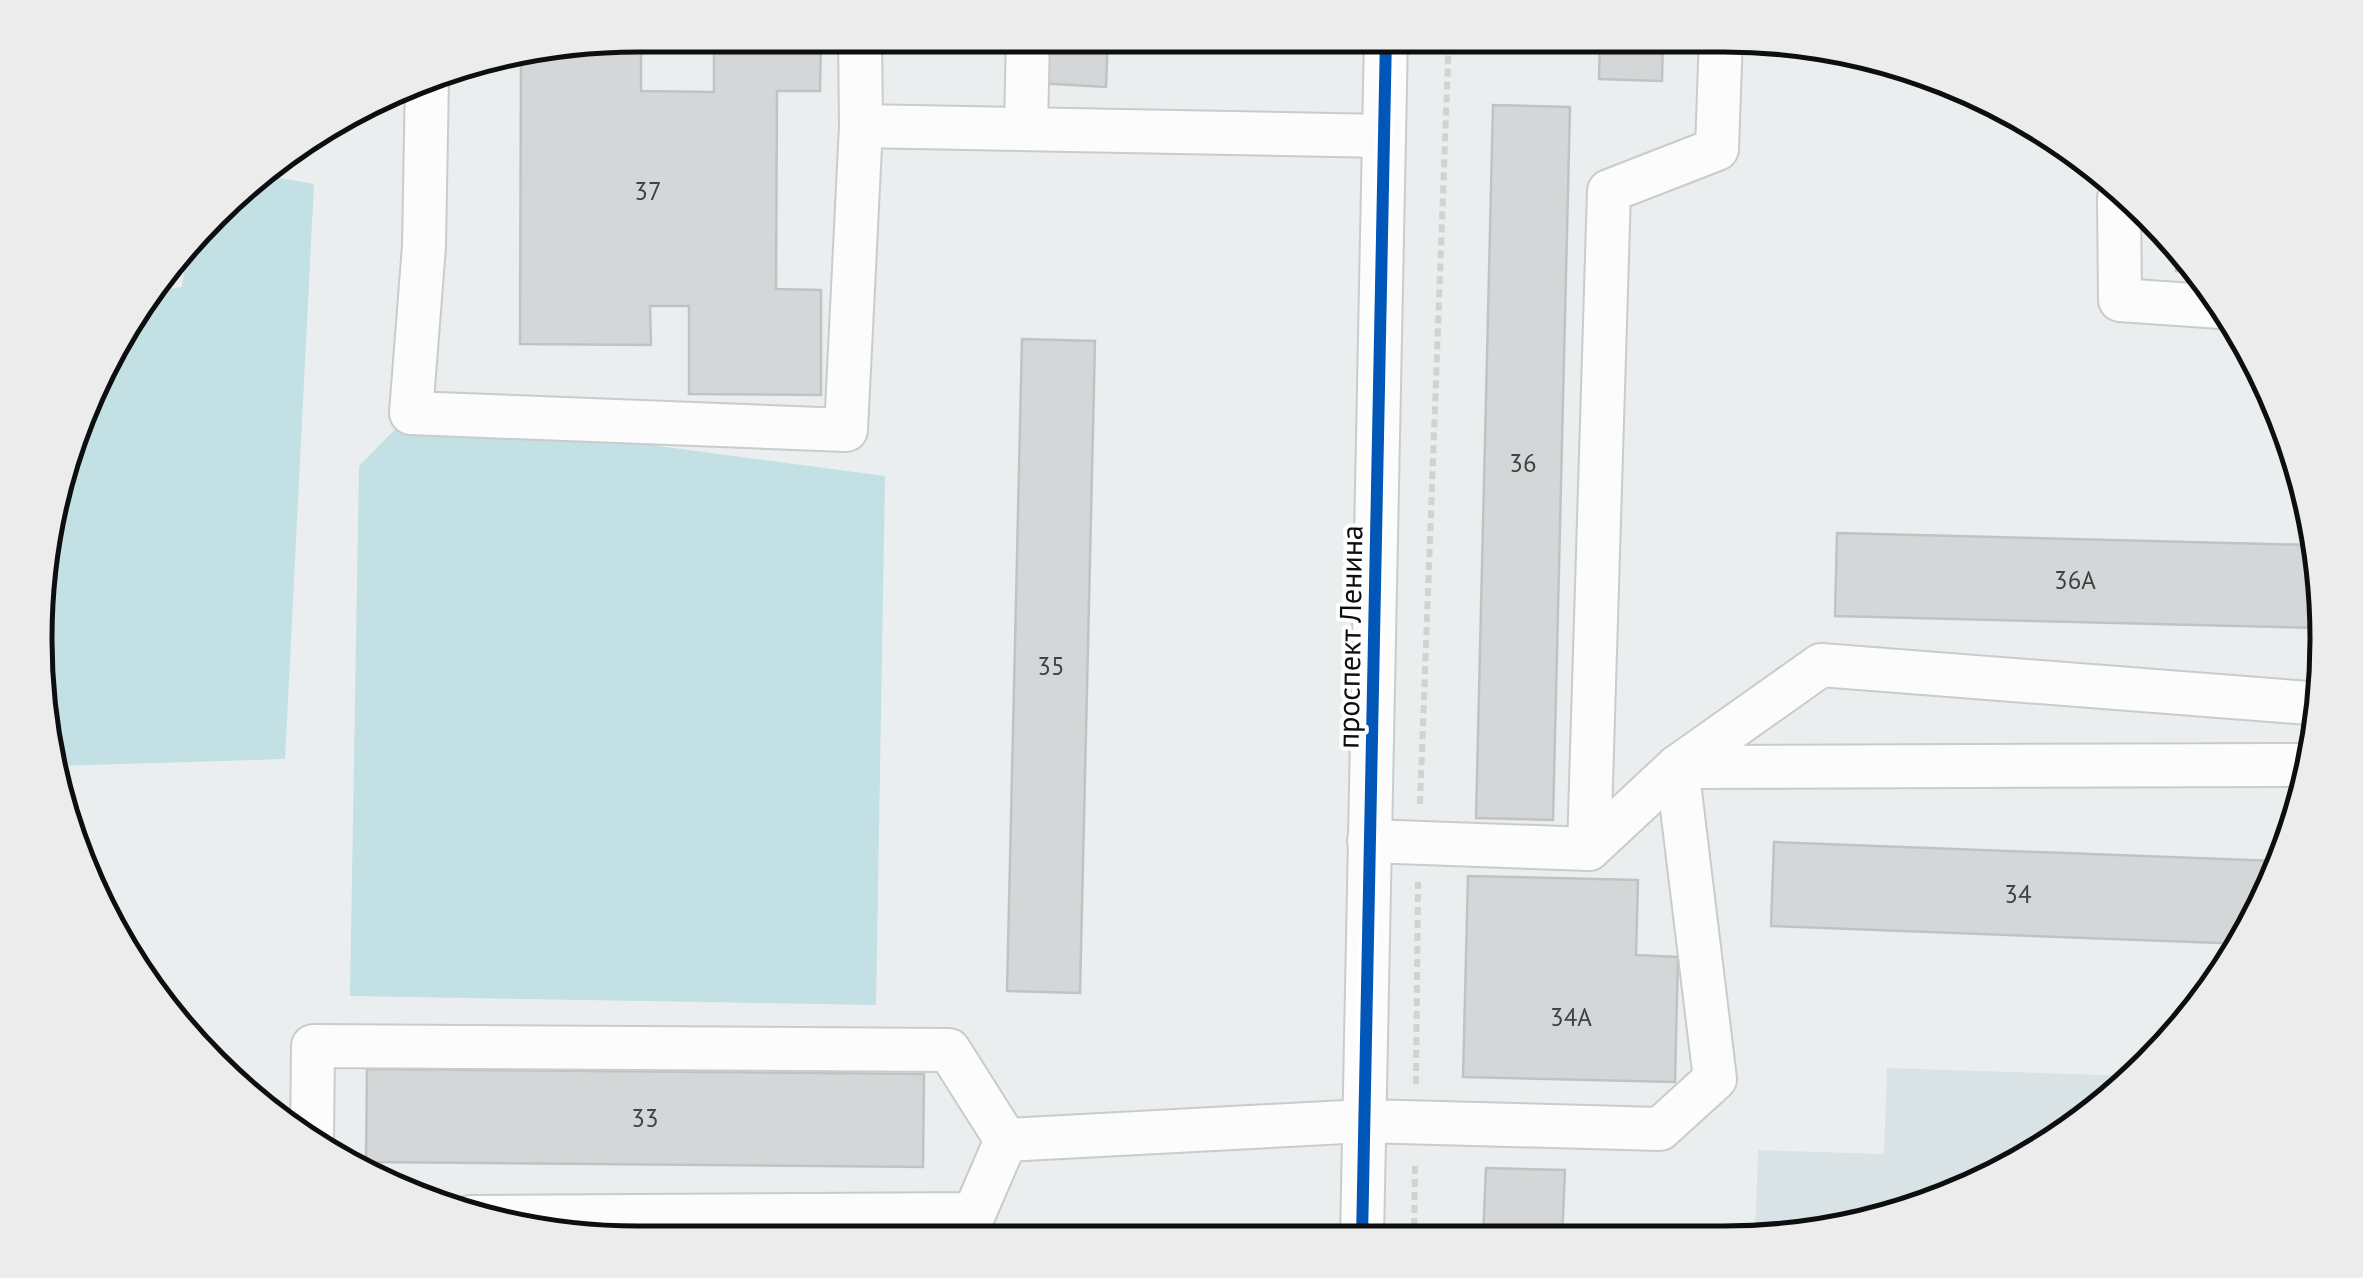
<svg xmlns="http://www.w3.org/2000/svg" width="2363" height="1278" font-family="'PT Sans',sans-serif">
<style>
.built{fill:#d9e3e5}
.green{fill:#c3e0e5}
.building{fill:#d4d6d7;stroke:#c0c3c4;stroke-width:2.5}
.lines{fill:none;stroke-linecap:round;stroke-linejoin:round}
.minor-casing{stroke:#c9cbcc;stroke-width:46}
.path{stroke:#d1d2d2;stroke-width:6;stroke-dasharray:8 5;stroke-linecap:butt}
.minor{stroke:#fcfcfd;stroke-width:42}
.cycleway-casing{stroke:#fff;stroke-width:19}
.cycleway{stroke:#0057b8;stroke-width:12}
.labels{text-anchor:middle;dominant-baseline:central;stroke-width:8;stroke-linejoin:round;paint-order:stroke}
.number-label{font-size:25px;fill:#3f4142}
.street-label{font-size:30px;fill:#0c0e0f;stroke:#fff}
.rim{fill:none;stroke:#0c0e0f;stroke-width:5}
</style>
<rect width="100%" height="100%" fill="#ebeeef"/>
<!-- built -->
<path class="built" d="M1887 1068 2134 1076 2060 1141 1955 1197 1802 1238H1755L1758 1150 1884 1154Z"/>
<!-- green -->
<g class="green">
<path d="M258 174 314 184 285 759 57 766 36 679 55 483 136 304 148 292 182 287 187 250Z"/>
<path d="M411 413 885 476 876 1005 350 996 359 466Z"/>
</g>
<!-- building -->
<g class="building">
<path d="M641 35V91L714 92V35H821L820 91H777L776 289 821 290V395L689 394V306H650L651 345 520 344 521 54Z"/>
<path d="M1039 35 1108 36 1106 87 1037 83Z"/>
<path d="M1600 36H1663L1662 81 1599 79Z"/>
<path d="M1493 105 1570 107 1553 820 1476 818Z"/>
<path d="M2177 248 2203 271V272L2176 271Z"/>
<path d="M1022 339 1095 341 1080 993 1007 991Z"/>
<path d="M1837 533 2311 545 2317 628 1835 616Z"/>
<path d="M1774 842 2274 861 2245 944 1771 926Z"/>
<path d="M1468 876 1638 880 1636 955 1678 957 1675 1082 1463 1077Z"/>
<path d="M367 1069 924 1074 923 1167 366 1162Z"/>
<path d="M1486 1168 1565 1170 1562 1239H1483Z"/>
</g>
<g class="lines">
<defs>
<g id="minor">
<path d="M427 77 424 246 411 413 846 430 861 126 860 35"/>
<path d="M861 126 1384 136"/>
<path d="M1026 128 1028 35"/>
<path d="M2119 198 2120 300 2221 307"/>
<path d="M1677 767 1821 665 2322 704"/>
<path d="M1677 767 2307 765"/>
<path d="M1589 849 1609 191 1717 149 1721 36"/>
<path d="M1006 1140 1364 1121 1660 1129 1715 1079 1677 767 1589 849 1369 841"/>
<path d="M312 1142 313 1046 949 1050 1006 1140"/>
<path d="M470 1217 974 1214 1006 1140"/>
<path d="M1362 1239 1386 36"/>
</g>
</defs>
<!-- minor casing -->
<use href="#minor" class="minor-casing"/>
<!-- path -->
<g class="path">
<path d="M1420 804 1449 36"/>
<path d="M1416 1084 1418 882"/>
<path d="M1414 1239 1415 1162"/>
</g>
<!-- minor -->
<use href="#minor" class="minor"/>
<defs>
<path id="cycleway" d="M1362 1239 1386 36"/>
</defs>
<!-- cycleway casing -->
<use href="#cycleway" class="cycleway-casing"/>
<!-- cycleway -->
<use href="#cycleway" class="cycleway"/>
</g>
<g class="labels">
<!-- number labels -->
<g class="number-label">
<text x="648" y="191">37</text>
<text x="1523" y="463">36</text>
<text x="2075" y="580">36А</text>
<text x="1051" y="666">35</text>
<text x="2018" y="894">34</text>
<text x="1571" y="1017">34А</text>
<text x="645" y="1118">33</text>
</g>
<!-- street labels -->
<g class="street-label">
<text transform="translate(1349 637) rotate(-89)">проспект Ленина</text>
</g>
</g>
<!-- crop -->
<path d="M0 0H2363V1278H0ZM638 52H1724A586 586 0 0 1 2310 638V640A586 586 0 0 1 1724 1226H638A586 586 0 0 1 52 640V638A586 586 0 0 1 638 52Z" fill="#ececec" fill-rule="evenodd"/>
<path class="rim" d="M638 52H1724A586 586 0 0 1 2310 638V640A586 586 0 0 1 1724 1226H638A586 586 0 0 1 52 640V638A586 586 0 0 1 638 52Z"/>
</svg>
